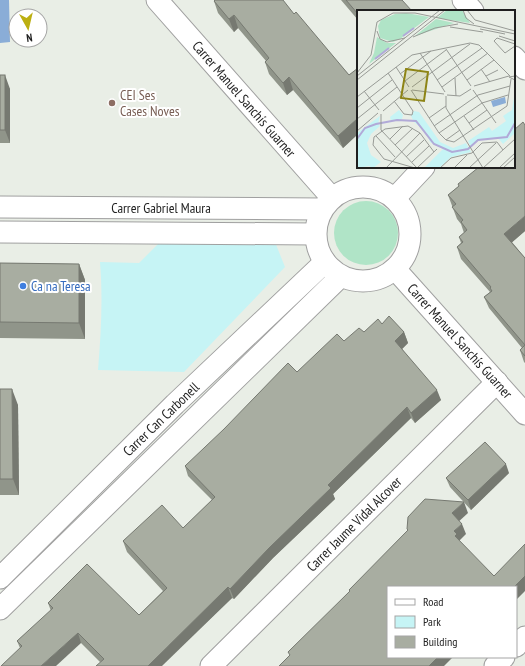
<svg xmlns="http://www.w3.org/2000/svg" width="525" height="666" font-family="'PT Sans Narrow',sans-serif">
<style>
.grass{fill:#b0e4c7}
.park{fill:#c6f4f5}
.pitch{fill:#8aadd7}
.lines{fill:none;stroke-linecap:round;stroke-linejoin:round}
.street-casing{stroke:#a0a0a0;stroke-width:23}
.street{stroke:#fff;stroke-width:21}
.wall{fill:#90958a}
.shaded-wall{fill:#767971}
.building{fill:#a8ada1;stroke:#767971}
.education-dot{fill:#8d6e63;stroke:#fff;stroke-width:1.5}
.shop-dot{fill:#3f7fe0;stroke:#fff;stroke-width:1.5}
.labels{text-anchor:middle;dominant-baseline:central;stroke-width:4;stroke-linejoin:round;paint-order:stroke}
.education-label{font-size:14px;fill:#785e54;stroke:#fff;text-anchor:start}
.street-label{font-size:14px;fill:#1f1f1f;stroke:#fff}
.shop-label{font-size:14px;fill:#366cbe;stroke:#fff;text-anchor:start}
.inset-river{fill:none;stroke:#b1aad8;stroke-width:2}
.inset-road{fill:none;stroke:#989b96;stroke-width:1}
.view{fill:#8d8415;fill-opacity:0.15;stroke:#8d8415;stroke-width:2}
.inset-edge{fill:none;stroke:#1f1f1f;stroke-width:2}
</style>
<rect width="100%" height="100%" fill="#e9eee6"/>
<!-- grass -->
<circle class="grass" cx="366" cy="233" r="32"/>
<!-- park -->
<path class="park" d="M275 242 285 267 184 372 98 370C101 334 103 298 100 262L139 263 159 243Z"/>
<!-- pitch -->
<path class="pitch" d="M0 0H9L10 42 0 43Z"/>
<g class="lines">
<defs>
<g id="street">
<path d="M157 0 332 198"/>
<path d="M463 0 473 11"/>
<path d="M514 57 525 69"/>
<circle cx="363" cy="234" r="47"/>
<path d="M395 198 424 167"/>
<path d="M0 207 322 209"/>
<path d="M0 232 315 234"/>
<path d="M395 269 525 414"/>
<path d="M0 578 175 404 325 262"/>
<path d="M0 609 341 276"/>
<path d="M516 646 525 637"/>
<path d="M211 666 497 382"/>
<path d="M495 666 504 657"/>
</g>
</defs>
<!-- street casing -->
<use href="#street" class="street-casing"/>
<!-- street -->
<use href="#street" class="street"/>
</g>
<!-- wall -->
<g class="wall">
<path d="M341 0H402L358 11V20Z"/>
<path d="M214 1 294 14 349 75 358 68V134L343 148 293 90 287 95 269 74 265 62 266 61 238 28 234 32 218 13Z"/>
<path d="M0 75 10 89V143H0Z"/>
<path d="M458 184 525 231 512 242 525 258V363L524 362 520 350 522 348 489 308 484 297 490 292 461 259 457 247 461 243 459 237 464 233 461 224 457 219 448 195 459 186Z"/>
<path d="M0 263 79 264 85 280V339L0 338Z"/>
<path d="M382 324 404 332 408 343 402 349 441 400 415 423 411 418 333 494 335 499 273 558 234 599 232 598 187 641 100 662 81 643 20 648 17 641 51 611 48 603 139 615 163 591 127 552 123 541 183 528 212 500 188 476 185 466 297 372 344 341Z"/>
<path d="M0 389 18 405 19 495H0Z"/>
<path d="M509 473 471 510 450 487 446 478Z"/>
</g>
<!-- shaded-wall -->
<g class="shaded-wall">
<path d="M234 15 238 28 234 32 229 19Z"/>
<path d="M5 75 10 89V143L5 130Z"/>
<path d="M289 77 293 90 287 95 283 83Z"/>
<path d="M357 119 358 123V134L343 148 338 136Z"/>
<path d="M525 216V231L509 245 504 234Z"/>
<path d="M79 264 85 280V339L79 323Z"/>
<path d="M404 332 408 343 399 352 395 341Z"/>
<path d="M12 389 18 405 19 495 13 479Z"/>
<path d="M437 390 441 400 415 423 411 413Z"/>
<path d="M407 407 411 418 333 494 335 499 273 558 234 599 230 589 328 485Z"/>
<path d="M506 464 509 473 471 510 468 500Z"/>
<path d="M464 502 468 513 456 524 452 513Z"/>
<path d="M462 524 466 534 459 541 455 536 454 531Z"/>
<path d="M525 576V591L516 600V587H514Z"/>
<path d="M228 587 232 598 162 666H148Z"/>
<path d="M78 633 81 643 56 666H41Z"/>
<path d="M438 657H453L444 666H429Z"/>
</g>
<!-- building -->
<g class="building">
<path d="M215 0H283L294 14 296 12 349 75 358 68V121L357 119 338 136 289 77 283 83 265 62 269 58 234 15 229 19 214 1Z"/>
<path d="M346 0H402L412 11H358V14Z"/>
<rect x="0" y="75" width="5" height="55"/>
<path d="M523 122 525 125V216L504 234 525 258V345L484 297 492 291 490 288 491 287 457 247 463 242 459 237 467 230 461 222 463 220 452 207 456 204 448 195 459 186 458 184 479 167H514V130Z"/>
<path d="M0 263 79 264V323L0 322Z"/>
<path d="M389 316 404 332 395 341 437 390 411 413 407 407 328 485 331 488 269 548 230 589 228 587 148 666H96L104 659 78 633 41 666H1L22 646 17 641 53 608 48 603 87 564 139 615 167 588 123 541 162 505 183 528 215 497 185 466 224 429 288 363 297 372 337 334 344 341 359 328 364 332 378 319 382 324Z"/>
<path d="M525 345V356L520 350Z"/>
<path d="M0 389H12L13 479H0Z"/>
<path d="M485 442 506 464 468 500 446 478Z"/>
<path d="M425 499 464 502 452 513 462 524 454 531 457 534 455 536 494 576 525 544V576L514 587H388V657H438L429 666H279L290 655 288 652 350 591 349 590 408 530 407 529 408 517Z"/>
</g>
<!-- markers -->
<circle class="education-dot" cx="112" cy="103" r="4"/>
<circle class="shop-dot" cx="23" cy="286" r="4"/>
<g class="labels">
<!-- education labels -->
<g class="education-label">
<text x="120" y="95">CEI Ses<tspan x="120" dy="16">Cases Noves</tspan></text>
</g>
<!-- street labels -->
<g class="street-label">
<text transform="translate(244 99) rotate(49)">Carrer Manuel Sanchís Guarner</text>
<text x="161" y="208">Carrer Gabriel Maura</text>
<text transform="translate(460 341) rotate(48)">Carrer Manuel Sanchís Guarner</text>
<text transform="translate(161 419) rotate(-44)">Carrer Can Carbonell</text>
<text transform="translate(354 524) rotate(-45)">Carrer Jaume Vidal Alcover</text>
</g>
<!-- shop labels -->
<g class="shop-label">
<text x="31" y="286">Ca na Teresa</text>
</g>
</g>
<!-- overview -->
<g transform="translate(357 10)">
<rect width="158" height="158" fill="#e9eee6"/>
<path d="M90 0H105L113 13 80 8ZM49 3 72 7 43 29 36 32 23 28 21 16 24 10 38 4ZM79 9 97 13 58 26ZM20 27 30 33H39L12 54 17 43Z" fill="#b0e4c7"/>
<path d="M158 81V123L146 134 142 129 129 128 120 131 114 137 111 131 132 117 135 121 149 111 146 106 155 100ZM42 100 46 105 45 109 34 111 33 107ZM57 101 62 102 83 132 96 138 109 133 114 142 94 147 82 158H67L86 139 73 132 69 122 57 112 54 106ZM23 106 21 114 23 116 14 124 10 133 14 145 24 152 16 158 12 156 0 158V123Z" fill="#c6f4f5"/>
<path d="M148 87 149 93 136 97 134 91Z" fill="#8aadd7"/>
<path class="inset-river" d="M46 26 57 18M18 49 32 38M0 129 8 118 19 114 40 110 59 111 77 134 95 142 111 139 121 130 150 127 158 113"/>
<path class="inset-road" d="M106 0 109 8 117 14M110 0 118 10 158 21M93 17 126 22M123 19 148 24M20 21 23 29 30 32 48 28M142 26 158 31M56 27 78 18 101 14M158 34 140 28 137 31 148 43 158 36M89 39 114 76M63 43 88 82M39 57 52 77M124 59 133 72M0 63 14 45 20 12 36 3H58L158 24M31 63 56 101 55 105 47 104 37 91M43 64 74 41M0 66 83 0M129 66 141 60M158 66 152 67 158 70M98 68 99 86M0 70 88 0M80 70 125 38M110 70 137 50M48 71 89 40M117 76 152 66M55 77 113 34M85 77 131 43M54 80 82 123 89 130 97 132 150 96 154 69M55 80 87 84M116 80 139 113M7 81 22 100M90 85 103 86 114 79M89 86V98L126 158M0 87 55 45 113 33 122 35 153 66M0 98 35 70M26 101 51 80M24 104V120L60 158M107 106 117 120M72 108 89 96M0 109 40 77M112 113 130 100M77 116 121 85 153 76M0 121 21 103M82 123 125 93 151 85M19 126 38 147M33 129 46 116M89 130 103 120M38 135 56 118M49 147 67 130M55 152 72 136M29 158 63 123M58 158 27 149 16 135 17 127 28 119 51 116 63 123 77 142M60 158 80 139M83 158 94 148 115 143 125 133 140 132 146 140M97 158 110 145M112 158 139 133M126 158 158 129M142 158 158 143M146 158 158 147"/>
<path class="view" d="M49 59 71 62 67 91 44 88Z"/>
<rect width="158" height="158" class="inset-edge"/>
</g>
<!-- legend -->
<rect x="387" y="586" width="130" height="72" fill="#ffffff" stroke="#a5a5a5"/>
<rect x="395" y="599" width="20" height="6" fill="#ffffff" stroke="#a5a5a5"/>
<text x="423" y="606" font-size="12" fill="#1f1f1f">Road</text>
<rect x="395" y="616" width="20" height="12" fill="#c6f4f5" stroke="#a5a5a5"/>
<text x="423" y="626" font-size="12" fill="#1f1f1f">Park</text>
<rect x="395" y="636" width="20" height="12" fill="#a8ada1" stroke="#a5a5a5"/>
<text x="423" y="646" font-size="12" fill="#1f1f1f">Building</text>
<!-- north arrow -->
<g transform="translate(28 28) rotate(172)"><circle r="19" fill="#ffffff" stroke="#a5a5a5"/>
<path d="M0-3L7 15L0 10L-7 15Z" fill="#bcaf11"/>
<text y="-6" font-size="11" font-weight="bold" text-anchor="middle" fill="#1f1f1f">N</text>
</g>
</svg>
